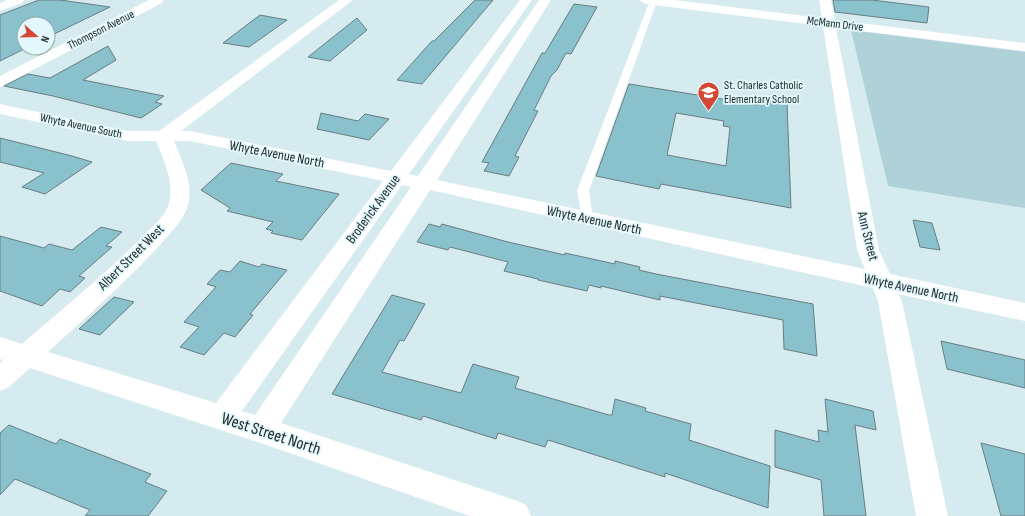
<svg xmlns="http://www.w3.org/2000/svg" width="1025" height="516" font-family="'Sofia Sans Condensed',sans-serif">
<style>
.green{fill:#afd1d8}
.building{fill:#89c2cd;stroke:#6a7d81;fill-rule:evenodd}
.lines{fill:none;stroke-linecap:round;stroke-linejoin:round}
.service{fill:#fff;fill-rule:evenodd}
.minor{fill:#fff;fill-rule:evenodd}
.tertiary{fill:#fff;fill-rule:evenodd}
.labels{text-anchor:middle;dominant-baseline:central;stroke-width:3.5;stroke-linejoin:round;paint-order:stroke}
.far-street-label{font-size:12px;fill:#21292b;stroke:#e3f8fc}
.far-poi-label{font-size:12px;fill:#21292b;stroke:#e3f8fc;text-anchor:start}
.street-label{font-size:14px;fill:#21292b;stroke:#e3f8fc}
.near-street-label{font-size:17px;fill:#21292b;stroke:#e3f8fc}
</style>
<rect width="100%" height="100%" fill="#d5ebef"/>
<!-- green -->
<path class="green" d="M851 30 1025 52V208L888 186Z"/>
<!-- building -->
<g class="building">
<path d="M39 0H60L110 7 48 37V24H24V48H26L0 61V15Z"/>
<path d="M475 0H493L422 84 397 80 432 41H434Z"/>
<path d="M833 0H872L929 7 927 23 835 12Z"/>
<path d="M574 4 597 7 571 54 566 53 557 70 551 76 534 110 538 111 515 156 519 157 509 176 484 171 489 163 482 162 542 53H545Z"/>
<path d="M260 15 287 20 249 47 223 43Z"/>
<path d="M357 18 367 30 330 61 308 57Z"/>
<path d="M108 46 116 60 83 80 164 96 155 102 162 104 141 118 53 96 4 86 28 74 50 78Z"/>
<path d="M629 84 759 105V99L787 103 791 208 661 184 659 189 596 176ZM676 113 724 121 723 126 730 127 726 166 667 155Z"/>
<path d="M321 113 358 121 365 114 389 119 369 140 317 129Z"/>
<path d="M0 138 72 156 92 162 45 194 22 187 44 173 0 162Z"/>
<path d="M231 163 283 174 276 181 339 194 302 240 271 233 273 231 266 229 273 222 227 211 230 208 201 190Z"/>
<path d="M913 220 932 223 940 250 920 247Z"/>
<path d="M429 224 440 227 442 224 504 241 565 255V253L615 264V261L640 267 639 270 656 274 813 304 817 356 784 349 783 320 660 296V300L601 286V288L589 285 587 291 538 280V279L504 271 508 262 450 247 448 250 417 242Z"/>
<path d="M101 227 122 232 106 246 112 247 79 276 85 278 70 292 60 289 42 306 0 291V236L44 248 49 244 72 250Z"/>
<path d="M240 261 259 267 262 264 287 270 250 314 253 315 235 337 224 333 204 355 180 347 199 327 184 322 216 287 207 284 220 270 230 272Z"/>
<path d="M392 295 425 304 404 341 400 340 382 372 461 393 473 364 519 377 515 388 609 415H612L615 399 646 408 645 411 691 424 689 440 770 466 768 508 665 473V477L548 440 545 447 498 433 496 439 423 416 421 420 332 394Z"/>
<path d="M114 297 134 302 100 335 79 329Z"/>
<path d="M941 341 1025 360V388L947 369Z"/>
<path d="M825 399 873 411 876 430 855 425 866 516H824L821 480 775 467V430L819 442 818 430 828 432Z"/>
<path d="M9 425 56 444 60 439 151 474 145 482 167 491 148 516H85L90 510 15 479 0 495V433Z"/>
<path d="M981 443 1025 454V516H1001Z"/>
</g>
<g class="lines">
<!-- service -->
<path class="service" d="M650 0 657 1 589 191 593 219 591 222H583L577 191Z"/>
<!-- minor -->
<g class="minor">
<path d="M149 0H164L162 3 0 87V76Z"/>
<path d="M339 0H353L181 131H190L391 171 520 0H532L409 174 418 176 539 0H551L437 180 865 269 857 250 823 26 645 4 639 0H675L822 18 819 0H831L835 20 1025 43V51L836 28 879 250 890 274 1025 303V321L898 294 902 301 948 516H916L878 301 873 288 430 190 281 423 515 500 526 505 531 516H470L261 443 30 368 9 387 0 391V363L3 360 0 359V337L22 344C63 308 106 274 145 234 153 226 164 217 168 206 176 186 164 160 156 141H127L0 114V104L127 131H159ZM174 141H190L383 181 216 403 48 352C86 317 125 283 160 245 170 233 184 220 188 205 194 185 182 160 174 141ZM402 185 411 187 255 415 242 411Z"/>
</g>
<!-- tertiary -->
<path class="tertiary" d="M7 0H24L22 3 0 11V3Z"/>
</g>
<!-- icons -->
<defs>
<symbol id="school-pin" viewBox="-11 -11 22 30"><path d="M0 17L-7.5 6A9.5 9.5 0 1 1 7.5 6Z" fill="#d34733" stroke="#e3f8fc"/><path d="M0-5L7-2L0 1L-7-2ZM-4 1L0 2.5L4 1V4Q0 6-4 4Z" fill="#fff"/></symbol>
</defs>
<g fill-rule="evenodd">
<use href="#school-pin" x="696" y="80" width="25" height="34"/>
</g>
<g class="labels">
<!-- far-street labels -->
<g class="far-street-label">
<text transform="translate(835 24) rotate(7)">McMann Drive</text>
<text transform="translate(101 30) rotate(-27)">Thompson Avenue</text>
<text transform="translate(81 126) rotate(12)">Whyte Avenue South</text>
</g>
<!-- far-poi labels -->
<g class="far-poi-label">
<text x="724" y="85">St. Charles Catholic<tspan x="724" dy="14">Elementary School</tspan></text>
</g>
<!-- street labels -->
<g class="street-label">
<text transform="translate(277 154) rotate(11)">Whyte Avenue North</text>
<text transform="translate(373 209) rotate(-54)">Broderick Avenue</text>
<text transform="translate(594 220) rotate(12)">Whyte Avenue North</text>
<text transform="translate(868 236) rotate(76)">Ann Street</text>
<text transform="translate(131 257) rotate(-45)">Albert Street West</text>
<text transform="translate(911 288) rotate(12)">Whyte Avenue North</text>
</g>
<!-- near-street labels -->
<g class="near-street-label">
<text transform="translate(271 434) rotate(18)">West Street North</text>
</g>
</g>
<!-- north arrow -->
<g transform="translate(36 36) rotate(110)"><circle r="19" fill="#e3f8fc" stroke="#95a5a8"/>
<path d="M0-3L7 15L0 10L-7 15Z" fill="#d34733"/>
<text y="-6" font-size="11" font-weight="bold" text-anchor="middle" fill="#21292b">N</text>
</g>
</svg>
